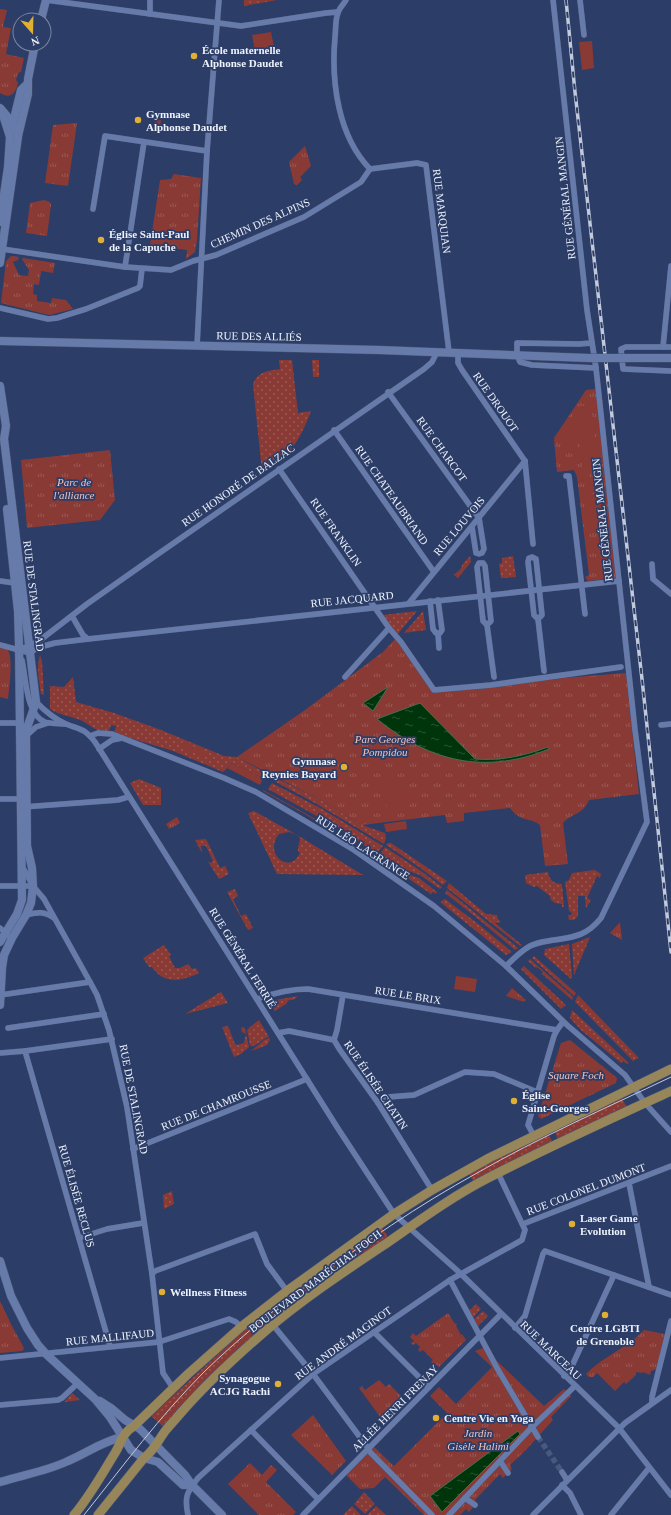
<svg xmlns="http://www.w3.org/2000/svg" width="671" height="1515" font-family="'Times New Roman',serif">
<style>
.grass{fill:url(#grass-dots);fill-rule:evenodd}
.park{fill:url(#park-tufts)}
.garden{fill:#8a3a35}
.water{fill:url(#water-ripples);stroke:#476e53}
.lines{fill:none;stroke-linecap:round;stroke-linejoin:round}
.street-tunnel{stroke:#49587d;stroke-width:5.5;stroke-dasharray:5.5 3;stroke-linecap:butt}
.street-casing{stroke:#495575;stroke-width:6}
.secondary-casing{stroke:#495575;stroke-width:9}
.primary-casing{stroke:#495575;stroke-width:10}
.street{stroke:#677baa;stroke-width:5.5}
.secondary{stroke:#677baa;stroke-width:8}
.primary{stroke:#96865a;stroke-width:9}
.tram{stroke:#c1c9da;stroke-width:1}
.rail-casing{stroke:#c1c9da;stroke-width:3.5}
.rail{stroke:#2c3d67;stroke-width:2;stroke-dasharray:6;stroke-linecap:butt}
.secondary-bridge-casing{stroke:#495575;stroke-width:9;stroke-linecap:butt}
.secondary-bridge{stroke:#677baa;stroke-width:8}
.poi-dot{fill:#e0b034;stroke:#2c3d67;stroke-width:1.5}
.labels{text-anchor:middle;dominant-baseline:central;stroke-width:3.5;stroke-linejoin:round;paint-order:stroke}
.poi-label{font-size:11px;font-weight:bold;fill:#edf2fc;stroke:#2c3d67;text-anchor:start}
.street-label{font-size:11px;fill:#edf2fc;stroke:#2c3d67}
.park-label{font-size:11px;font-style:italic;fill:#f3c2bc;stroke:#2c3d67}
</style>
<defs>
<pattern id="grass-dots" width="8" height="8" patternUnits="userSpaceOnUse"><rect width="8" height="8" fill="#8a3a35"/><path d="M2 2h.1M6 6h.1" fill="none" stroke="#9b5753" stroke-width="1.8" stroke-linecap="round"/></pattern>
<pattern id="park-tufts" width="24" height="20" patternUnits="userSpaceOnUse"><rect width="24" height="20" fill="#8a3a35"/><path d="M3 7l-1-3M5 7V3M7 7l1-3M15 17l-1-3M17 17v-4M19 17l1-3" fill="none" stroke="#9b5753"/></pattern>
<pattern id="water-ripples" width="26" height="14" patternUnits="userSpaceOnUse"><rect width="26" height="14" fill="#00350b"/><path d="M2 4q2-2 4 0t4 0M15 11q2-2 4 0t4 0" fill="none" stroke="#26532f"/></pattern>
</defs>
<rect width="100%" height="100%" fill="#2c3d67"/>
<!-- grass -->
<g class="grass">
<path d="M244 0H277L244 6Z"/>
<path d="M279 360H292L298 413 311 411C305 427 298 443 286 455 279 461 270 466 262 472L253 384C258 371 268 371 280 369Z"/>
<path d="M312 360H319V377H313Z"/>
<path d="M470 556 471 562 458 578 454 575C457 571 462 570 462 565Z"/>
<path d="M513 556 516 577 501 578 499 564 502 563V558Z"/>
<path d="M417 611 397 635 383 615Z"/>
<path d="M423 611 426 630 404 633Z"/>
<path d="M40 655 42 661 44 695 41 694C39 681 36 667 40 655Z"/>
<path d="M73 677 76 702 114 713 161 730 224 756 237 757 269 775 263 778 232 763 223 772 173 751 114 733 116 726 111 725 109 731C91 731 94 726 80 720 70 716 59 715 50 709V686L64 687Z"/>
<path d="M139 779 161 788V805H143L130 783Z"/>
<path d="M275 779H278L321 800 362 825 385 833 386 838 384 844 315 803 274 781Z"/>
<path d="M272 783 322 809 383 846 377 853 331 824 268 789Z"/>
<path d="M263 790 310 816 375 856 303 813 263 791Z"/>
<path d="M254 811 297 835 363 875 277 874 248 813ZM289 832C307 837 297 841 298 851L300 853C289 876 263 853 279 834Z"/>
<path d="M206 839 220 868 225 866 229 874 219 879 207 860 210 863 213 861 206 846H201L202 853 195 840Z"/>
<path d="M388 843H391L447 881 443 885 419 867 386 845Z"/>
<path d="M385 847 421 871 442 887 440 889 420 875 402 869 380 854Z"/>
<path d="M377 857 401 872 419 878 437 892 436 894 433 892 431 894Z"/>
<path d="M595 870 601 874 600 878 597 876 587 898 591 900 586 908 585 896H578V916L574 920H569L568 915H571L572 913 569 911 565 882 569 880 572 873Z"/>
<path d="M548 872C549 880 554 884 562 884L564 907H562V904L555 903 551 900 550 896 537 886 534 887 526 883 525 875Z"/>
<path d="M449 883 486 914 497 915 498 919 501 922 495 923 522 945 520 946 447 888Z"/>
<path d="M235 889 238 896 233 899 241 916 246 914 253 928 248 930 227 892Z"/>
<path d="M447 890 518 948 515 950 477 918 445 893Z"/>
<path d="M445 899 477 923 512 952 506 955 440 902Z"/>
<path d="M590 937 588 942 574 975 572 944Z"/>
<path d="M569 944 572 976 571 979 544 955 545 949Z"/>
<path d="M164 945 171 955 169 956 175 968H180L188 964 192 969 196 968 199 973C182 981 164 985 152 967H149L143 958Z"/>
<path d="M534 956 576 993 574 996 532 958Z"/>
<path d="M530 959 573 997 572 1000 542 974 543 972 537 967 536 968 528 961Z"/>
<path d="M524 966 566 1005 561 1009 521 969Z"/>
<path d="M221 992 228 1003 185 1014 219 993Z"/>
<path d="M578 995 639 1058 633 1061 579 1006 575 1002Z"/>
<path d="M298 996 293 1000H289L286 1004 275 1011 272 1006 275 1000Z"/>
<path d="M572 1010 629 1063 627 1064 623 1061 621 1063 581 1030 570 1018Z"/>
<path d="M259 1020 269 1037C261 1039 258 1046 251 1046L250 1045 247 1030 250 1027Z"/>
<path d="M228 1026 235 1044 237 1045 244 1043 246 1034 242 1032 241 1028 244 1027 245 1029 249 1047 241 1054 234 1057 222 1027Z"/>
<path d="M269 1038 270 1040 267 1045 251 1051 264 1040Z"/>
<path d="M622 1098 627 1108 558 1140 554 1130Z"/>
<path d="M548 1133 553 1143 474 1183 469 1173Z"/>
<path d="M172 1191 174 1204 164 1209 163 1195Z"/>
<path d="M382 1228 388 1237 343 1267 284 1312 278 1303Z"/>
<path d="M476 1304 481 1309 473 1318 469 1311Z"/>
<path d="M273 1307 279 1315 164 1427 151 1416 249 1326Z"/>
<path d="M483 1311 488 1316 478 1326 474 1319Z"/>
<path d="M72 1393 80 1400 65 1402V1401Z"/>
<path d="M364 1492 375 1504 365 1514 354 1504Z"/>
<path d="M352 1506 361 1515H343Z"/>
<path d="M376 1506 386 1515H367Z"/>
</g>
<!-- park -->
<g class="park">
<path d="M0 9 7 10 3 27 11 28 6 54 24 58 21 72 18 73 16 80 18 83C16 92 11 100 0 93Z"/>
<path d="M77 123 68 186 45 183 53 125Z"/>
<path d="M305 146 311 166 300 177 302 180 297 185 294 184 289 162Z"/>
<path d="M174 174 201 178 197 240 195 252 186 259 187 250 150 245 160 180 171 179Z"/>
<path d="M44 200 50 202 51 205 47 236 26 233 30 203Z"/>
<path d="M11 256 19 257 18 260 13 262 19 275 28 276 29 270 22 259 23 258 55 263 53 273 41 271 39 285 34 284 33 294 37 295V301L51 303 52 298 66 300 73 309 49 315 1 303 6 261Z"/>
<path d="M596 389 616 578 588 581 585 577 589 575 577 477 574 470 557 472 554 438 586 390Z"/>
<path d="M110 450 115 500 100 520 27 528 21 460Z"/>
<path d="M398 636 435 688 626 673 639 794 589 800C583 815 572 813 563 823L568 864 545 866 540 825C530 817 521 823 510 808L464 813V821L447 823 445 815 362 825 321 800 237 757 305 710 383 652Z"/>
<path d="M0 648 7 649C14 656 9 689 8 699L0 697Z"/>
<path d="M177 817 180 823 169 829 166 824Z"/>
<path d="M620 922 622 940 610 933Z"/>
<path d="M512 988 526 1000 524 1002 506 996Z"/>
<path d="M570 1040 617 1078 616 1083 541 1119 538 1116 561 1043Z"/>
<path d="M0 1301 13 1328 23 1346 24 1349 22 1351 0 1353Z"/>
<path d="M448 1313 455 1324 456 1323 457 1325 456 1326 461 1335 462 1334 466 1340 439 1367 434 1363 433 1364 431 1362 433 1360 423 1350 420 1352 418 1350 420 1347 416 1343 413 1345 411 1343 414 1341 410 1337 413 1333 416 1336Z"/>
<path d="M644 1330 665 1334 657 1369 651 1371 650 1375 643 1372 642 1373 636 1372V1375L626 1384 624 1382 615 1391 597 1373 593 1377H589L586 1374C603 1356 628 1348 644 1330Z"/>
<path d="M488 1346 496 1360 544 1406 564 1389 571 1396 551 1417 553 1420 526 1450 510 1465 512 1469 503 1478 500 1474 475 1500 477 1503 469 1512 466 1509 460 1515H424L385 1477 374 1488 360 1489 344 1473 372 1445 394 1466 447 1413 430 1396 439 1387 456 1404 492 1367 475 1351Z"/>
<path d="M379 1380 386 1387 389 1384 406 1401 384 1422 359 1388 362 1386 365 1390Z"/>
<path d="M313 1415 346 1461 332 1475 291 1435Z"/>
<path d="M250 1463 262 1475 271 1465 277 1470 266 1482 296 1512 293 1515H259L228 1484Z"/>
</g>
<!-- garden -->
<g class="garden">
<path d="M271 32 274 47 255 51 252 35Z"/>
<path d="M592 41 594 68 582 70 579 42Z"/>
<path d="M155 119 161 120 159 134 153 133Z"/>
<path d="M591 405 598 470 583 472 575 407Z"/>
<path d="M573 431 576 449 566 451 563 432Z"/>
<path d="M56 458 58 462 43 468 44 470 40 471 36 461Z"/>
<path d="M602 493 606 525 588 527 584 495Z"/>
<path d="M182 742 207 752 205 757 180 747Z"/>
<path d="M397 751 398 761 376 763 375 753Z"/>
<path d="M232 763 263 778 260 785 227 768Z"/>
<path d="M406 780 410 805 387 809 382 784Z"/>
<path d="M406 821 407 829 386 832 384 824Z"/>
<path d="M456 976 477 979 475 992 454 989Z"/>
<path d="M616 1366 621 1372 624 1369 629 1373 623 1379 613 1369Z"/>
</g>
<!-- water -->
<g class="water">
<path d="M388 687 373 711 363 703Z"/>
<path d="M420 703 475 759C501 761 524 756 548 747L549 749C485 775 430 762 377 719Z"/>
<path d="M518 1431 520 1434 442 1512 430 1496Z"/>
</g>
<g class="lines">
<!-- street-tunnel -->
<path class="street-tunnel" d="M538 1437 562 1472"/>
<defs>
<g id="street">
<path d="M46 0 241 26 326 13 338 12"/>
<path d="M346 0C344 4 339 8 338 13 335 20 336 29 335 37 331 82 338 136 370 169"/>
<path d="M580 0 584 35"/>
<path d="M150 14V0"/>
<path d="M370 169 417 163 426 165 449 352"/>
<path d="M93 209 105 136 207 151"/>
<path d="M2 249 125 267 171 270 193 261 216 255 304 217 361 182 370 169"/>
<path d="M125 267 144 142"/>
<path d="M0 308 48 319 57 318 86 309 138 288 140 286 142 269"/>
<path d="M592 343 579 344 517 343V355L520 362 532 365 596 368"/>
<path d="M197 346 207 151 219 0"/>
<path d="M663 347 671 266"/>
<path d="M671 347H626L621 349 623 369 671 371"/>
<path d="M458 353V363L462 370 525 461"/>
<path d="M388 392 479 518 484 549 482 553 479 554 476 553 472 527"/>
<path d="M334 430 434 572"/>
<path d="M525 461 533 544"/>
<path d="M279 469 389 628 401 642 434 690 491 685 621 667"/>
<path d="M566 476H569L585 614"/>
<path d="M532 557 536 559 542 615 538 619 534 615 528 562 529 558Z"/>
<path d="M479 563H483L485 566 491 621 487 625 483 621 477 567Z"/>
<path d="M652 564 653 579 671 594"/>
<path d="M0 581 15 583"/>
<path d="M430 601 433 629 436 633H440L442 630 438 600"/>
<path d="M409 603 525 461"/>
<path d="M72 616 83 635 88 639"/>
<path d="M538 619 544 671"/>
<path d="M487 625 494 677"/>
<path d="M438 633 439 648"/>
<path d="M0 645 30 653 41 645"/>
<path d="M40 647 55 643 88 639 619 581"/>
<path d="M19 650 39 641 87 604 158 554 424 369 432 362 437 352"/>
<path d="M22 660C26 678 26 715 45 722 51 724 58 723 64 724"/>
<path d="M345 677 389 628"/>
<path d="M36 702C45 711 54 719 66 724 81 730 84 728 95 742L337 1127 394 1214 460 1273 619 1428 671 1495"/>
<path d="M0 723H20L22 725"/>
<path d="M661 725 671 724"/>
<path d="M27 735 36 727 48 723"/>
<path d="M90 736 98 733 112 734 224 778 256 792 354 850 434 906 506 966 567 1025 625 1075 645 1103 671 1132"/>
<path d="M99 749 112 740 122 738"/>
<path d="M0 799H23"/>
<path d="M23 807 118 800 128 797"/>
<path d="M22 866 33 886 44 899 90 982 97 995 109 1030 127 1107 152 1274 163 1373 173 1388"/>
<path d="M0 886H33"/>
<path d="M26 915C38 912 44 911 54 918"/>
<path d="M0 928 12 938"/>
<path d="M506 966C514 958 521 951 530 946 536 943 542 942 548 941 571 937 585 938 601 918L647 822 635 730 596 368 587 310 553 0"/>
<path d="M0 995 90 982"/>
<path d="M257 999C274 993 289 989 308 989L557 1030"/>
<path d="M8 1028 104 1014"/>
<path d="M278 1033 289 1031 334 1040 340 1050 378 1103 432 1190"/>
<path d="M334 1040 337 1030 343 995"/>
<path d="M25 1051 110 1346"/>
<path d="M0 1053 25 1051 112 1039"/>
<path d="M378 1103 388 1097 414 1095 465 1072 494 1074 537 1092"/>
<path d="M534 1136 528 1125 554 1036 557 1030 563 1022"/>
<path d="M133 1149 307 1079"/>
<path d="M629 1183 649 1287"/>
<path d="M523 1224 671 1166"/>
<path d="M79 1238 107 1229 143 1223"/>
<path d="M152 1274 155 1271 255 1234 267 1264 287 1291"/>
<path d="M450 1280 497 1368 538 1437"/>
<path d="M273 1325 313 1374 368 1448 370 1452 432 1515"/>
<path d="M515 1328 525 1316 543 1254 545 1251 671 1295"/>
<path d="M374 1332 429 1387"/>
<path d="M0 1358 159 1342 229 1319 236 1322 241 1327"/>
<path d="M564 1376 571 1368 614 1275"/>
<path d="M652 1403V1397L671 1321"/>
<path d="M0 1405 58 1400 62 1398 78 1383"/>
<path d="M251 1430 318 1499"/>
<path d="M500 1461 508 1473"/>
<path d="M562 1472 567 1480"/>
<path d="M562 1485 570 1493 581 1515"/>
<path d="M465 1498 475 1505"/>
<path d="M188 1515C184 1497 187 1492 198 1478L313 1374 450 1280 522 1240 525 1230 498 1173"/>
<path d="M303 1515 501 1314"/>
<path d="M449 1515 531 1428 575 1386"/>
<path d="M533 1515 625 1423 671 1390"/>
<path d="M611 1515 649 1468"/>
</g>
<g id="secondary">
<path d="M41 20 46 0"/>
<path d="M0 108C7 116 16 126 18 137L0 263"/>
<path d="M12 127 21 90 27 84"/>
<path d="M18 136 28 94V79L35 44"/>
<path d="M0 222 8 167 10 137 3 115"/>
<path d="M0 341 379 350 589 358"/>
<path d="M628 358H671"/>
<path d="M0 386 6 426 4 439 36 702 27 728 26 737 27 846 32 868 33 886 31 903 26 915 12 938 4 955 2 968 0 1005"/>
<path d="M0 942 17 914 22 900 19 646 18 611 7 509"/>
<path d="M0 1261 11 1296 27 1328 38 1345 46 1354 95 1399 110 1417 131 1450 144 1458 158 1462 183 1485H192"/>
<path d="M100 1401 111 1408 125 1420 140 1429 185 1475 192 1485 222 1515"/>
<path d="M0 1482C23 1475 47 1471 68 1461 87 1453 101 1442 122 1437"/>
</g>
<g id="primary">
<path d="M74 1515C90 1496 102 1474 115 1453 122 1442 121 1434 134 1426L188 1374 241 1327 287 1291 394 1214 432 1190 489 1158 671 1069"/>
<path d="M98 1515 144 1458C155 1450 158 1440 166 1430 170 1425 175 1420 179 1415 205 1385 233 1359 263 1333 301 1300 345 1271 387 1243 420 1220 453 1196 488 1178 548 1147 610 1119 671 1091"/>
</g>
</defs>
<!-- street casing -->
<use href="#street" class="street-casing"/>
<!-- secondary casing -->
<use href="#secondary" class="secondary-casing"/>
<!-- primary casing -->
<use href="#primary" class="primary-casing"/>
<!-- street -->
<use href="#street" class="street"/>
<!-- secondary -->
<use href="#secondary" class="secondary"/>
<!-- primary -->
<use href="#primary" class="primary"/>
<!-- tram -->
<path class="tram" d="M84 1515C123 1466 160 1416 204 1372 237 1340 272 1311 309 1284 363 1243 419 1205 477 1173 540 1137 606 1108 671 1077"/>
<defs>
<path id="rail" d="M566 0 575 92 642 679 671 952"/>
</defs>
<!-- rail casing -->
<use href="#rail" class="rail-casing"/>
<!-- rail -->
<use href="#rail" class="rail"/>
<defs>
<path id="secondary-bridge" d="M589 358H628"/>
</defs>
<!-- secondary-bridge casing -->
<use href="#secondary-bridge" class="secondary-bridge-casing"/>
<!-- secondary-bridge -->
<use href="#secondary-bridge" class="secondary-bridge"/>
</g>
<!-- markers -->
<g class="poi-dot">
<circle cx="194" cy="56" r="4"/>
<circle cx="138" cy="120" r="4"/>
<circle cx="101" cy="240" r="4"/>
<circle cx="344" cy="767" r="4"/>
<circle cx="514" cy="1101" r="4"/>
<circle cx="572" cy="1224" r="4"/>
<circle cx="162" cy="1292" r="4"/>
<circle cx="605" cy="1315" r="4"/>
<circle cx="278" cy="1384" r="4"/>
<circle cx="436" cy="1418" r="4"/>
</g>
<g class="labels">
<!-- poi labels -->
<g class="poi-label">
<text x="202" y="50">École maternelle<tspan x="202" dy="13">Alphonse Daudet</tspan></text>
<text x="146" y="114">Gymnase<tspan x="146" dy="13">Alphonse Daudet</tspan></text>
<text x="109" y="234">Église Saint-Paul<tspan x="109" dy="13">de la Capuche</tspan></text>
<text x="336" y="761" text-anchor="end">Gymnase<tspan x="336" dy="13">Reynies Bayard</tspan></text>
<text x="522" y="1095">Église<tspan x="522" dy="13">Saint-Georges</tspan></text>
<text x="580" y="1218">Laser Game<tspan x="580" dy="13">Evolution</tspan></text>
<text x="170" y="1292">Wellness Fitness</text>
<text x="605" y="1328" text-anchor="middle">Centre LGBTI<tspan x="605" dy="13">de Grenoble</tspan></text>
<text x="270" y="1378" text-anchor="end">Synagogue<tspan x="270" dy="13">ACJG Rachi</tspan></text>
<text x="444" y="1418">Centre Vie en Yoga</text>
</g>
<!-- street labels -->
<g class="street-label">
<text transform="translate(565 198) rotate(-96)">RUE GÉNÉRAL MANGIN</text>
<text transform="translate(442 211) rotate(83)">RUE MARQUIAN</text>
<text transform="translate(260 223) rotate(-24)">CHEMIN DES ALPINS</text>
<text transform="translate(259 336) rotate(1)">RUE DES ALLIÉS</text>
<text transform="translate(496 402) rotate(55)">RUE DROUOT</text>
<text transform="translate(442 449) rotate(54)">RUE CHARCOT</text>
<text transform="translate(238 485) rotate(-35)">RUE HONORÉ DE BALZAC</text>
<text transform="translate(392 495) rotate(55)">RUE CHATEAUBRIAND</text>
<text transform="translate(602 520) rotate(-96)">RUE GÉNÉRAL MANGIN</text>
<text transform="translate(459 526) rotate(-50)">RUE LOUVOIS</text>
<text transform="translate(336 532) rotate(55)">RUE FRANKLIN</text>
<text transform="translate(34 596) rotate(83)">RUE DE STALINGRAD</text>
<text transform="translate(352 599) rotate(-6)">RUE JACQUARD</text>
<text transform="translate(363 847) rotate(33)">RUE LÉO LAGRANGE</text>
<text transform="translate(243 958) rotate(58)">RUE GÉNÉRAL FERRIÉ</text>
<text transform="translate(408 995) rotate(9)">RUE LE BRIX</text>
<text transform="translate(376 1085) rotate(56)">RUE ÉLISÉE CHATIN</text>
<text transform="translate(134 1099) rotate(79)">RUE DE STALINGRAD</text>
<text transform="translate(216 1105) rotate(-22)">RUE DE CHAMROUSSE</text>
<text transform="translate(586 1189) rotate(-21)">RUE COLONEL DUMONT</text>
<text transform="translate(77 1196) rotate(74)">RUE ÉLISÉE RECLUS</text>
<text transform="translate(315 1281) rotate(-37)">BOULEVARD MARÉCHAL FOCH</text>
<text transform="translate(110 1337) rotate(-6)">RUE MALLIFAUD</text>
<text transform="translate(343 1343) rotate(-36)">RUE ANDRÉ MAGINOT</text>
<text transform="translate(551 1350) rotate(44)">RUE MARCEAU</text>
<text transform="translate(395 1408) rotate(-45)">ALLÉE HENRI FRENAY</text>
</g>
<!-- park labels -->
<g class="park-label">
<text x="74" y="482">Parc de<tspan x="74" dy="13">l'alliance</tspan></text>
<text x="385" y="739">Parc Georges<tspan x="385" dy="13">Pompidou</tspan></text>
<text x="576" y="1075">Square Foch</text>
<text x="478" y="1433">Jardin<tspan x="478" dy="13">Gisèle Halimi</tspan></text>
</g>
</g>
<!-- north arrow -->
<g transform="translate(32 32) rotate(160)"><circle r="19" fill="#2c3d67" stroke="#7985a3"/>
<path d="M0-3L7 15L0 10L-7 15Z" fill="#e0b034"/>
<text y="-6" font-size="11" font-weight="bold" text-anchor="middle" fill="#edf2fc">N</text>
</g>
</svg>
